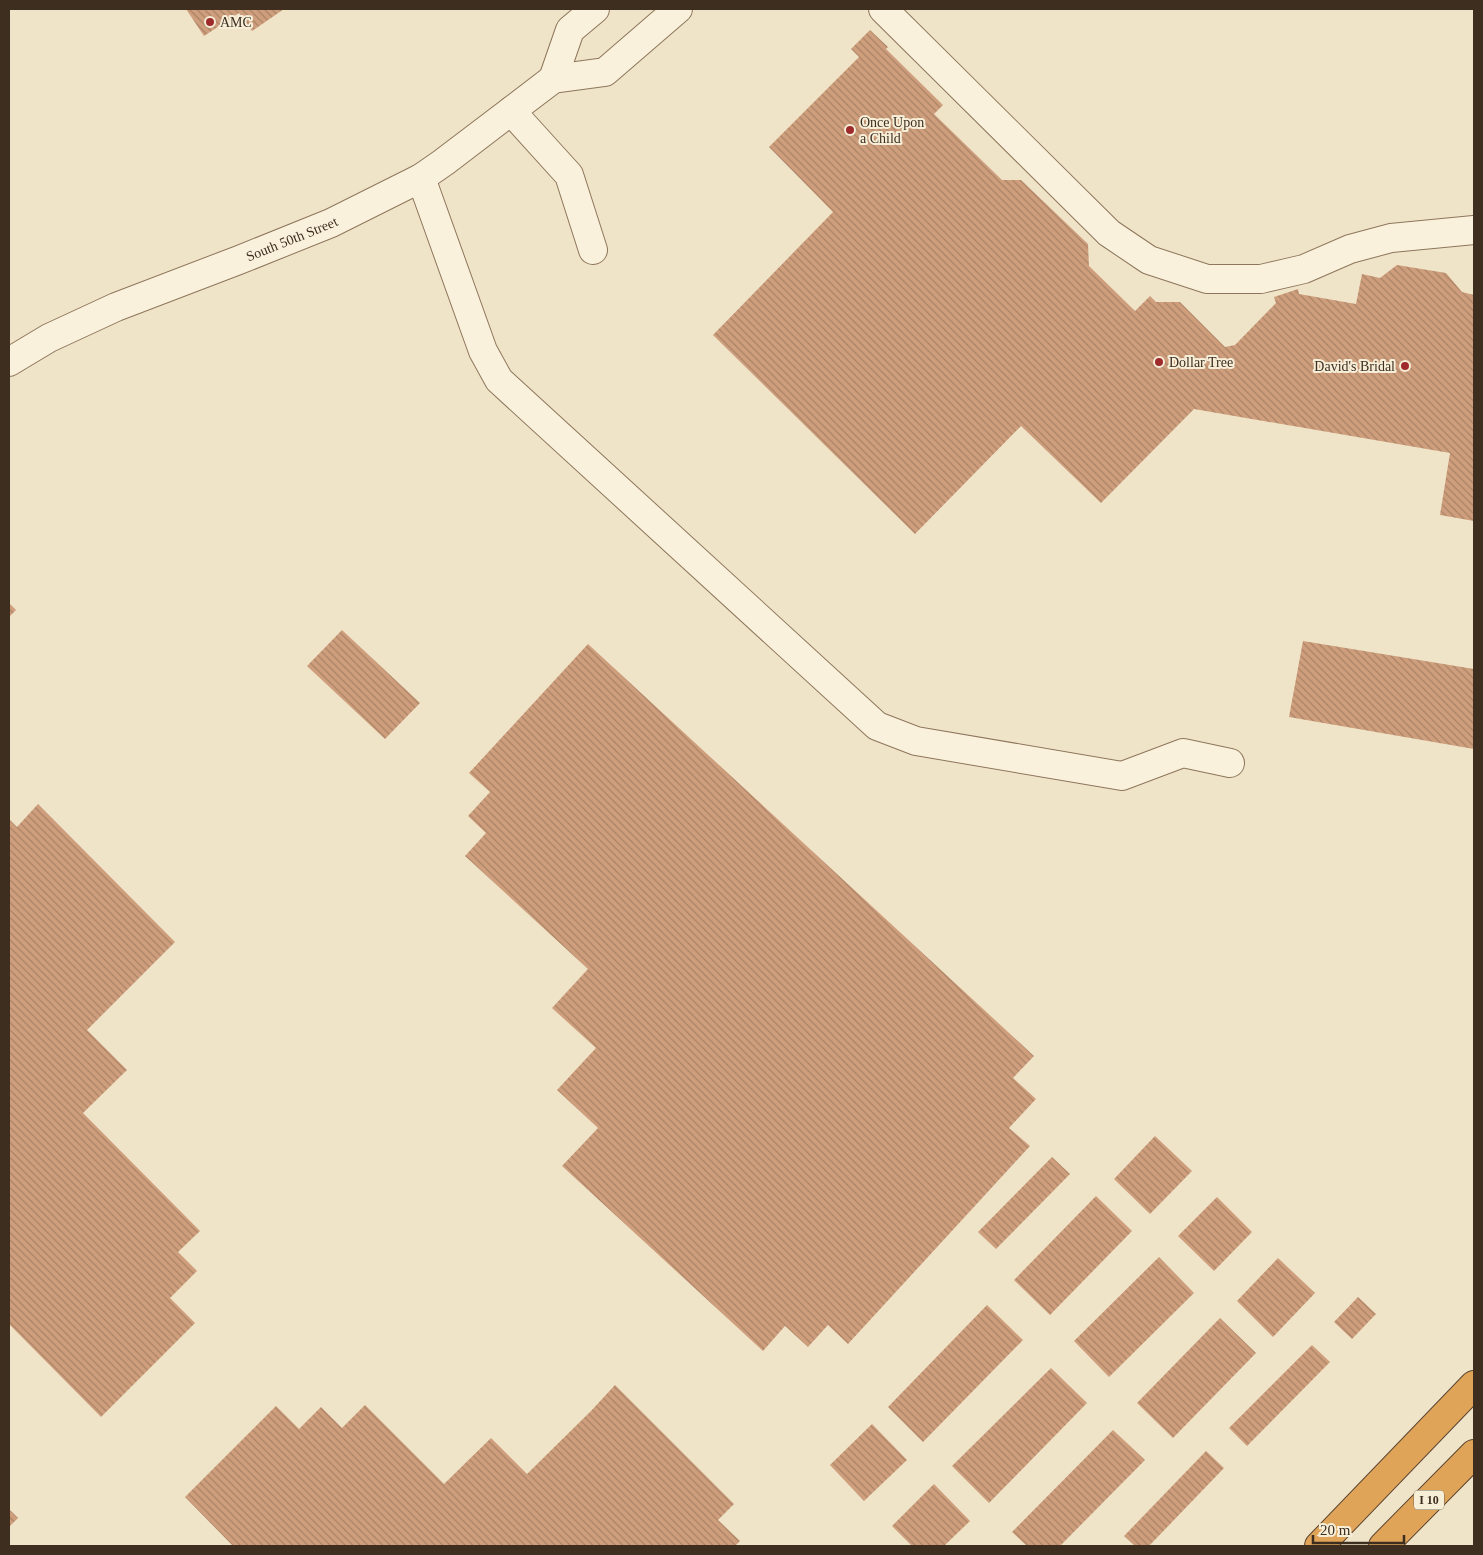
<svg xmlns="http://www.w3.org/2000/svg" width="1483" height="1555" font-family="'Times New Roman',serif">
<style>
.building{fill:url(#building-back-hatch)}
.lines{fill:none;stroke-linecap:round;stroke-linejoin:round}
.minor-casing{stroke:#8d765c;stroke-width:30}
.highway-casing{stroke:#5b4430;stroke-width:30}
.minor{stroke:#faf1dc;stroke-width:28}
.highway{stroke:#e0a458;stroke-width:28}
.poi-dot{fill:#9e2a2b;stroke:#f7eed8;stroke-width:2}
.labels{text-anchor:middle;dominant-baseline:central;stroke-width:4;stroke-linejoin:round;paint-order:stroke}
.shield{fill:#f7eed8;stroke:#756857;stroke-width:1}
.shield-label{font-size:12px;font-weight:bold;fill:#3d2e20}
.poi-label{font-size:14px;fill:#3d2e20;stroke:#f7eed8;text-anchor:start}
.street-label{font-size:14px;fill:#3d2e20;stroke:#f7eed8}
</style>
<defs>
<pattern id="building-back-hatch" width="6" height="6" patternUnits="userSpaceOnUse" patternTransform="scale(1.25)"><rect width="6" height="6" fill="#cf9f7d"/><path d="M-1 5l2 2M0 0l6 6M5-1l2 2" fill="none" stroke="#a98266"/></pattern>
</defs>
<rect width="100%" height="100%" fill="#f0e4c8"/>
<!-- building -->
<g class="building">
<path d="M186 9H284L252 31 239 13 204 36Z"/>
<path d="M870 30 888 47 886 49 943 105 934 114 1002 180H1021L1088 244 1089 266 1135 311 1150 296 1156 302H1180L1225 347 1235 345 1276 303 1274 297 1298 289 1299 294 1356 304 1362 274 1380 278 1397 265 1446 273 1462 292 1474 295V521L1440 515 1450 453 1194 409 1101 503 1021 426 915 534 713 335 833 212 769 147 859 57 851 49Z"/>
<path d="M9 603 16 610 9 617Z"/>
<path d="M342 630 420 703 385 739 307 666Z"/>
<path d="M1303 641 1474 669V749L1289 717Z"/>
<path d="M588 644 1034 1056 1013 1078 1036 1099 1009 1128 1030 1146 848 1344 828 1325 808 1347 785 1326 763 1351 562 1166 598 1128 557 1090 596 1048 552 1008 588 969 465 856 486 833 468 816 490 792 469 773Z"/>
<path d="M38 804 175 942 87 1030 127 1070 83 1113 200 1231 178 1252 197 1271 170 1298 195 1323 101 1417 9 1324V819L17 827Z"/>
<path d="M1155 1136 1192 1171 1150 1214 1114 1179Z"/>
<path d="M1052 1157 1070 1174 996 1249 978 1232Z"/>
<path d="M1096 1196 1132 1231 1050 1315 1014 1280Z"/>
<path d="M1217 1197 1252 1232 1214 1271 1178 1236Z"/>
<path d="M1159 1257 1194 1293 1109 1377 1074 1341Z"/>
<path d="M1278 1258 1315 1293 1273 1337 1237 1301Z"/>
<path d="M1358 1297 1376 1314 1352 1339 1334 1322Z"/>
<path d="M987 1305 1023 1340 923 1442 888 1407Z"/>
<path d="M1220 1318 1256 1353 1173 1438 1137 1403Z"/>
<path d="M1312 1345 1330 1362 1247 1446 1229 1428Z"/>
<path d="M1051 1368 1087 1403 989 1503 952 1466Z"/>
<path d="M615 1385 734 1504 718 1520 740 1541 735 1546H233L185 1497 276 1406 299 1429 321 1407 342 1428 365 1405 444 1484 491 1438 527 1474 591 1411Z"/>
<path d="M872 1424 907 1460 864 1501 830 1465Z"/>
<path d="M1113 1430 1145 1460 1060 1546H1027L1012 1532Z"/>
<path d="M1206 1451 1224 1468 1149 1546H1135L1124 1536Z"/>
<path d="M934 1484 970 1521 944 1546H912L892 1526Z"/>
<path d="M9 1509 18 1518 9 1527Z"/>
</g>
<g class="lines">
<defs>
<g id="minor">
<path d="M883 9 1109 233 1149 260 1207 279H1261L1304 269 1350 249 1391 238 1474 230"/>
<path d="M553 79 570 30 595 9"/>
<path d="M511 111 569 175 593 250"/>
<path d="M421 178 483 351 499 380 877 726 916 741 1122 776 1183 753 1230 763"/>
<path id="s1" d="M9 362 49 338 116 307 239 260 331 223 421 178 444 162 553 79 605 72 678 9"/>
</g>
<g id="highway">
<path d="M1319 1546 1474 1385"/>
<path d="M1383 1546 1474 1454"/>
</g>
</defs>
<!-- minor casing -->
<use href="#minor" class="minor-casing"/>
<!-- highway casing -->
<use href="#highway" class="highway-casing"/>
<!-- minor -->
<use href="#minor" class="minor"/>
<!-- highway -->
<use href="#highway" class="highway"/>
</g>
<!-- markers -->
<g class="poi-dot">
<circle cx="210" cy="22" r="5"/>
<circle cx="850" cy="130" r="5"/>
<circle cx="1159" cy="362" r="5"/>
<circle cx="1405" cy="366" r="5"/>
</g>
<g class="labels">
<!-- shield labels -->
<rect class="shield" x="1414" y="1490.5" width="30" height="19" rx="4"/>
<g class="shield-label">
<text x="1429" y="1500">I 10</text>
</g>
<!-- poi labels -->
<g class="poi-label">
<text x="220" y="22">AMC</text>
<text x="860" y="122">Once Upon<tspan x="860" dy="16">a Child</tspan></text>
<text x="1169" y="362">Dollar Tree</text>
<text x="1395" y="366" text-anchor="end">David's Bridal</text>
</g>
<!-- street labels -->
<g class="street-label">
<text stroke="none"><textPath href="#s1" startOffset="309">South 50th Street</textPath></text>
</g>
</g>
<!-- border -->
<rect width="1483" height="1555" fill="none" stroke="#3d2e20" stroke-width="20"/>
<!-- scale -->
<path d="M1313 1535v8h91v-8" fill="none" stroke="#3d2e20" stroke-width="2.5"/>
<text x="1320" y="1535" font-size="15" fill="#3d2e20" stroke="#f7eed8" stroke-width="4" paint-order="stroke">20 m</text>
</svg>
